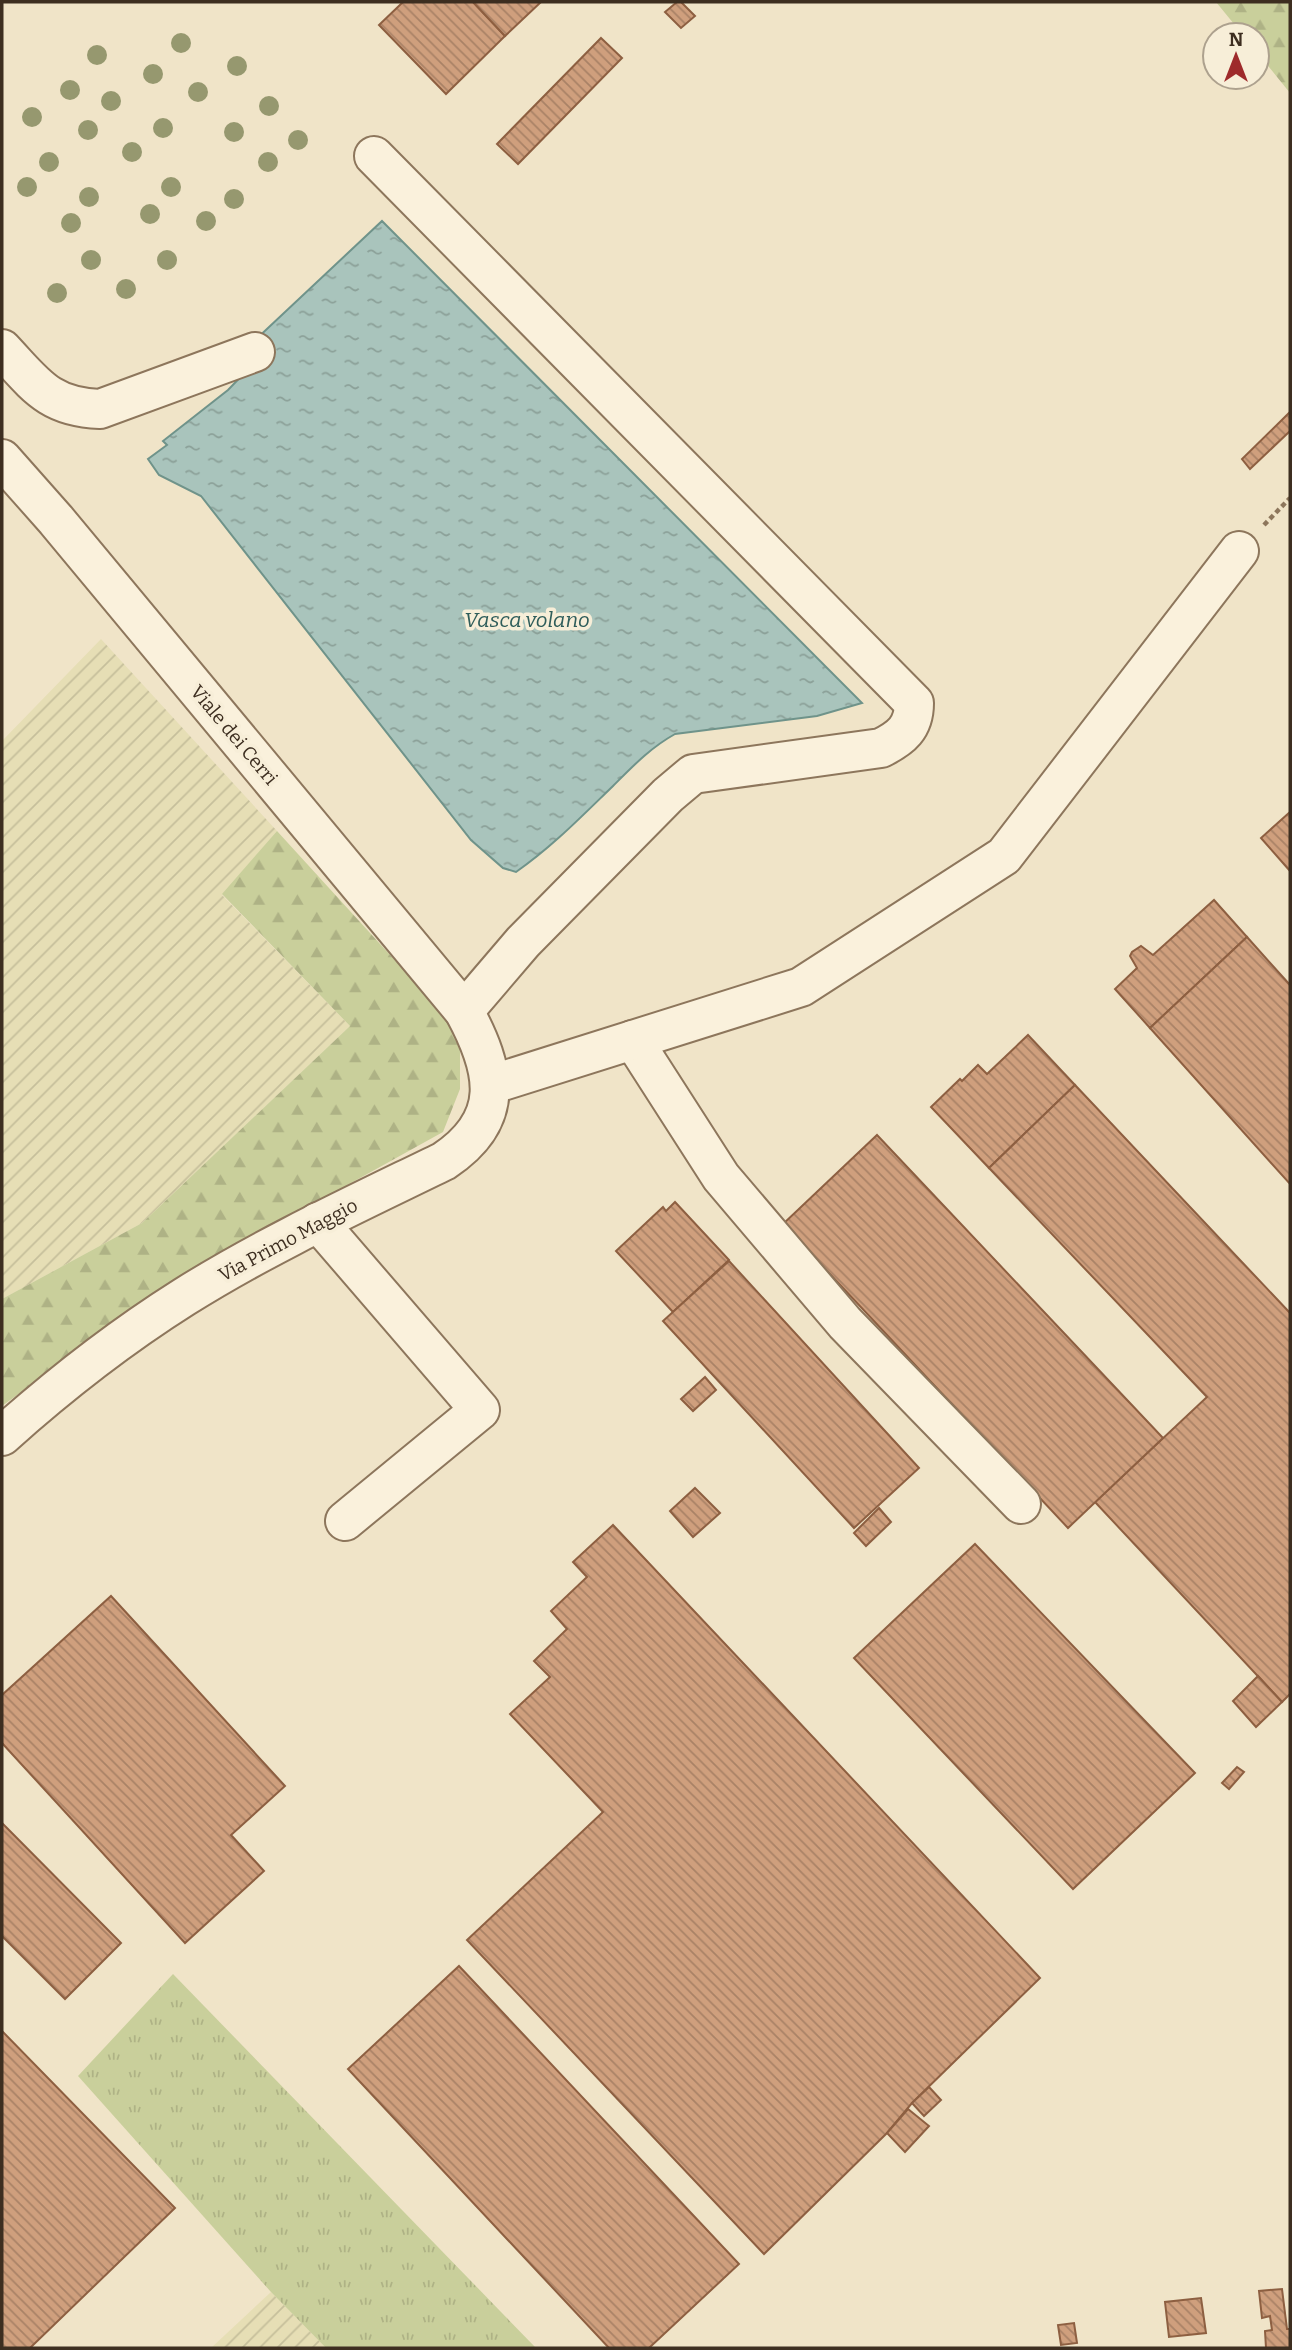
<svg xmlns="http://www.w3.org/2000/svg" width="1292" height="2350" font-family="Bitter,serif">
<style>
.farmland{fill:url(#farmland-furrows)}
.grass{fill:url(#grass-tufts)}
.forest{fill:url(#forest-firs)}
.water{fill:url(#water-ripples);stroke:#6f938a;stroke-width:2}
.building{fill:url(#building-back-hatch);stroke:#8d5f41;stroke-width:2}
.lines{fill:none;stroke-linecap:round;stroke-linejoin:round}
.minor-casing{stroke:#8d765c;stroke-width:42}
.path{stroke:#8d765c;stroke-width:4.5;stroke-dasharray:5 3.5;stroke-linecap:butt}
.minor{stroke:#faf1dc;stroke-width:38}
.tree{fill:#96986f}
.labels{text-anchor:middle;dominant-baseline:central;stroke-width:7;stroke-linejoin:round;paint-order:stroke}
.street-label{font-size:19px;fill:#3d2e20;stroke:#f7eed8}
.water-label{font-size:21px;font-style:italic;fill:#2f5d5a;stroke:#f7eed8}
</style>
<defs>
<pattern id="farmland-furrows" width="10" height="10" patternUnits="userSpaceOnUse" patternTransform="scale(1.75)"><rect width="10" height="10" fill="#e6deb5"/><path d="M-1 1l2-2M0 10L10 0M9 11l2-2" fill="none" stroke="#c6bf9b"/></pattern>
<pattern id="grass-tufts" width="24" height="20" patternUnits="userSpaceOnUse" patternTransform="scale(1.75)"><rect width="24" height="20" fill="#c9cf9b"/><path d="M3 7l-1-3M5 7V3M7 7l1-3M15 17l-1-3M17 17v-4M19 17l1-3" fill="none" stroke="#aeb285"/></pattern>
<pattern id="forest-firs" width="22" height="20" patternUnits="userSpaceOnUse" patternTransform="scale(1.75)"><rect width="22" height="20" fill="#c9cf9b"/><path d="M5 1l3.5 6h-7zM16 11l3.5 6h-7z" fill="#aeb285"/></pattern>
<pattern id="water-ripples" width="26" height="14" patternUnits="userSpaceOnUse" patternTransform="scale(1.75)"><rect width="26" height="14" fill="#a9c4bc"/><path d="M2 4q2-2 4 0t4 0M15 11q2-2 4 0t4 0" fill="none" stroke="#8ba098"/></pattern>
<pattern id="building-back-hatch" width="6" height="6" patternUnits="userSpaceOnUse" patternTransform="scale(1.75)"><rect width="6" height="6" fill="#cf9f7d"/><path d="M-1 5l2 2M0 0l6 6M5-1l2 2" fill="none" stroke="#a98266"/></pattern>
</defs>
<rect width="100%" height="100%" fill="#f0e4c8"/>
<!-- farmland -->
<g class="farmland">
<path d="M101 639 277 831 222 895 350 1026 142 1223 2 1299V741Z"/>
<path d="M271 2292 326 2348H211Z"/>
</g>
<!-- grass -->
<path class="grass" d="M173 1974 536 2348H326L271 2292 78 2076Z"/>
<!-- forest -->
<g class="forest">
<path d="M1216 2H1290V93L1257 52V35H1243Z"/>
<path d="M277 831 443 1013 460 1050V1089L443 1132 174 1281 2 1406V1299L142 1223 350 1026 222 894Z"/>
</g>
<!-- water -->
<path class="water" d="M382 221 862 703 817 716 675 734C650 748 633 766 613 786 582 816 552 847 516 872L503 868 471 840 201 496 159 475 148 459 167 445 163 441 228 390 255 362 253 342Z"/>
<!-- building -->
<g class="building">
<path d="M403 2H473L505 36 446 94 379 25Z"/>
<path d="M473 2H541L505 36Z"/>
<path d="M677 2H681L695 16 681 28 665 12Z"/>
<path d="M601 38 622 58 518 164 497 144Z"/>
<path d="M1290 412V431L1250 469 1242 459Z"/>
<path d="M1290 812V871L1261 838Z"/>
<path d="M1214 900 1247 937 1150 1028 1115 989 1137 968 1130 956 1132 952 1141 946 1153 955Z"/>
<path d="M1247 937 1290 985V1184L1150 1028Z"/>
<path d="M1028 1035 1075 1085 989 1168 931 1107 960 1079 962 1081 978 1065 987 1074Z"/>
<path d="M1075 1085 1290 1313V1694L1282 1702 1095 1502 1207 1397 989 1168Z"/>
<path d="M877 1135 1163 1438 1068 1528 783 1224Z"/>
<path d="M675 1202 729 1260 673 1312 616 1251 663 1207 666 1211Z"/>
<path d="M729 1261 919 1468 854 1528 663 1321Z"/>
<path d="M705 1377 716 1390 693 1411 681 1399Z"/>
<path d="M695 1488 720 1513 693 1537 670 1511Z"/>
<path d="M879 1508 891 1522 866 1546 854 1533Z"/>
<path d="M613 1525 1040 1978 912 2103 887 2133 764 2254 467 1940 603 1812 510 1714 550 1677 534 1661 567 1629 551 1611 587 1577 573 1562Z"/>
<path d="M975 1544 1195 1773 1073 1889 854 1658Z"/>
<path d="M111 1596 285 1786 231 1835 264 1871 185 1943 2 1743V1695Z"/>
<path d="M1258 1676 1282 1702 1256 1727 1233 1701Z"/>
<path d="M1237 1767 1244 1772 1229 1789 1222 1783Z"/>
<path d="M2 1823 121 1943 65 1999 2 1936Z"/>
<path d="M459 1966 739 2264 649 2348H609L348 2069Z"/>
<path d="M2 2031 175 2208 30 2348H2Z"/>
<path d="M929 2087 941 2100 924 2116 912 2103Z"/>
<path d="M908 2109 929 2126 905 2152 887 2133Z"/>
<path d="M1282 2289 1287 2329H1290V2348H1266L1265 2331 1272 2330 1270 2316 1262 2318 1259 2291Z"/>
<path d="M1201 2298 1206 2333 1169 2337 1165 2302Z"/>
<path d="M1074 2323 1077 2343 1061 2345 1058 2325Z"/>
</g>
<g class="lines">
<defs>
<g id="minor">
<path d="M374 156 914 703C914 728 901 738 881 748L693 774 668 795 523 942 464 1011"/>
<path d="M2 349C35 384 48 407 100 409L255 352"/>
<path d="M2 459 56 520 464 1011C496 1070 507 1119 444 1161 356 1204 267 1245 184 1297 119 1338 59 1385 2 1436"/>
<path d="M633 1040 721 1177 845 1323 1021 1504"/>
<path d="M490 1085 801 987 1004 856 1239 551"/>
<path d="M318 1222 480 1410 345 1521"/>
</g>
</defs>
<!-- minor casing -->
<use href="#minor" class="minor-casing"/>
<!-- path -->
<path class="path" d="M1264 525 1290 498"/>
<!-- minor -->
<use href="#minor" class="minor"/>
</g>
<!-- trees -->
<g class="tree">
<circle cx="181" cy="43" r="10"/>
<circle cx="97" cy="55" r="10"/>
<circle cx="237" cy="66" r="10"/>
<circle cx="153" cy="74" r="10"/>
<circle cx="70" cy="90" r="10"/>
<circle cx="198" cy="92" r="10"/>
<circle cx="111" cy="101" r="10"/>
<circle cx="269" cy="106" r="10"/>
<circle cx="32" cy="117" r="10"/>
<circle cx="163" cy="128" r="10"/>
<circle cx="88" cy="130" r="10"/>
<circle cx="234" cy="132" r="10"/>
<circle cx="298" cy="140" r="10"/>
<circle cx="132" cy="152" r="10"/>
<circle cx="49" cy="162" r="10"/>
<circle cx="268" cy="162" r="10"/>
<circle cx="27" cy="187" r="10"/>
<circle cx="171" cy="187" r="10"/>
<circle cx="89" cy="197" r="10"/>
<circle cx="234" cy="199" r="10"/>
<circle cx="150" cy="214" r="10"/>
<circle cx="206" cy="221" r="10"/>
<circle cx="71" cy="223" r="10"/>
<circle cx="91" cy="260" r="10"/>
<circle cx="167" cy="260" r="10"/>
<circle cx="126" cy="289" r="10"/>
<circle cx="57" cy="293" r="10"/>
</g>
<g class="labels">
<!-- street labels -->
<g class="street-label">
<text transform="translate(234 735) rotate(50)">Viale dei Cerri</text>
<text transform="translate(288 1240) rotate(-28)">Via Primo Maggio</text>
</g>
<!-- water labels -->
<g class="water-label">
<text x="527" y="620">Vasca volano</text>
</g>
</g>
<!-- border -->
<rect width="1292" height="2350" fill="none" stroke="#3d2e20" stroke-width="7"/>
<!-- north arrow -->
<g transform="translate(1236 56)"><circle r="33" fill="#f7eed8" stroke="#ada18e" stroke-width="2"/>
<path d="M0-5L12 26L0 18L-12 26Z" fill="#9e2a2b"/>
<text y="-10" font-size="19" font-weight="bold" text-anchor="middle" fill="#3d2e20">N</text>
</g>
</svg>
